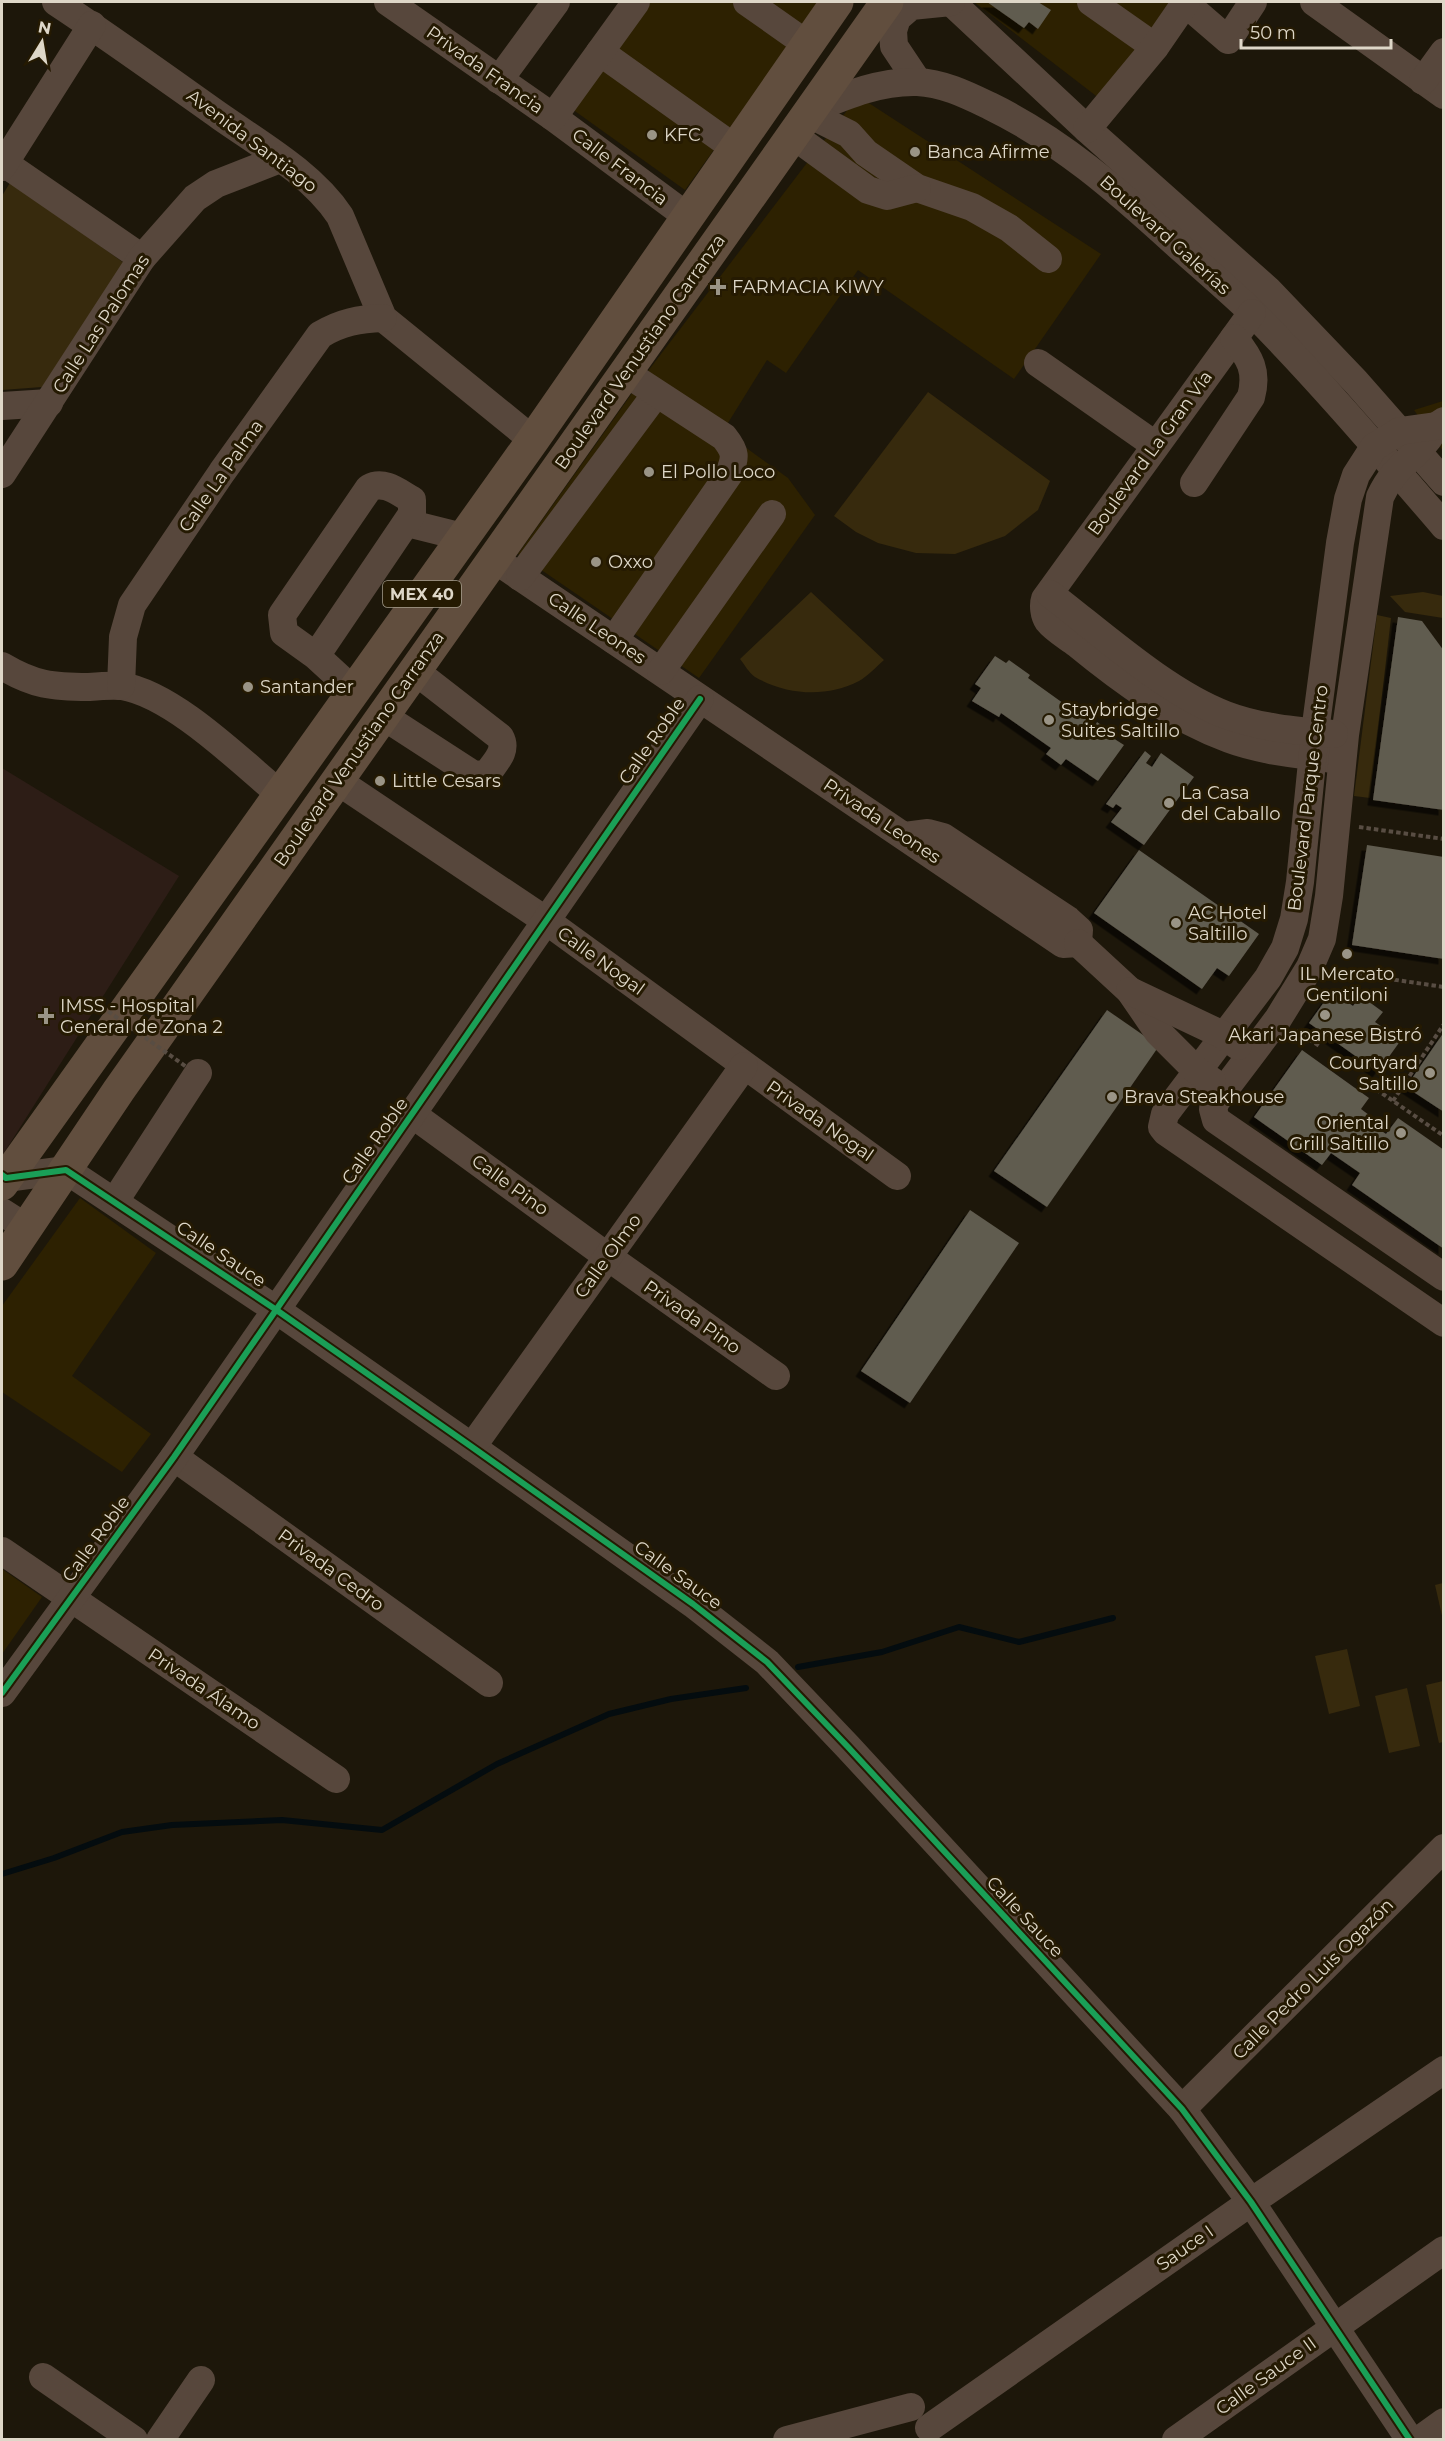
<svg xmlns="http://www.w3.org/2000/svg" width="1445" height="2441" font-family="Montserrat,sans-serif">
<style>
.built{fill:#2d2101}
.medical{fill:#2d1d16}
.green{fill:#372a0d}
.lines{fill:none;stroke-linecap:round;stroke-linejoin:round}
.stream{stroke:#040c0f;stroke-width:6}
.building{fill:#605b4f;filter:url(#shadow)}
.path{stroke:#584d43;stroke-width:4;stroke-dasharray:4.5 3;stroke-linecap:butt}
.minor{stroke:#57473c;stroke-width:28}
.major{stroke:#614e3e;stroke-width:33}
.path-bridge{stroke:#584d43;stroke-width:4;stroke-dasharray:4.5 3;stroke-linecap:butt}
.cycleway-casing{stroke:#251a02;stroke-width:10}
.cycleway{stroke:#1a9f57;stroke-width:6}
.poi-dot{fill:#9a9486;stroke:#251a02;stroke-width:2}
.labels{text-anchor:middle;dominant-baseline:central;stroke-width:6;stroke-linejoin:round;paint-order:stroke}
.shield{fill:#251a02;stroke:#a69e8d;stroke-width:1.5}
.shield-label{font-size:16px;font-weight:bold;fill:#ded7c8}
.street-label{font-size:18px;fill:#ded7c8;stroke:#251a02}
.poi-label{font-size:18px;fill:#ded7c8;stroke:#251a02;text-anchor:start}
</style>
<defs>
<filter id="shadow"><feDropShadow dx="-5.5" dy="5.5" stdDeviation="0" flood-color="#0009"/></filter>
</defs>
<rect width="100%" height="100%" fill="#1d170a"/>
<!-- built -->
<g class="built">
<path d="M649 2H820L685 190 572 109Z"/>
<path d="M974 2H1175L1104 102Z"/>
<path d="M858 96 1101 254 1014 379 858 270 786 373 767 360 723 431 788 478 815 515 699 678 518 554 645 375Z"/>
<path d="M1443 401V451L1414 410Z"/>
<path d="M80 1198 156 1253 72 1376 151 1434 122 1472 2 1392V1306Z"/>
<path d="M2 1569 42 1597 2 1654Z"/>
</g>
<!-- medical -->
<path class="medical" d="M2 768 179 876 2 1156Z"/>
<!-- green -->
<g class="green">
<path d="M11 181 128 266 42 387 2 390V196Z"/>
<path d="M928 392 1050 481 1038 510 1005 536 955 554 916 553 878 543 856 532 834 516Z"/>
<path d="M811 592 884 660C876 667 868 676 859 681 826 698 787 695 755 677 749 673 744 664 740 659Z"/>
<path d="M1423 592 1443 596V618L1405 612 1390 596Z"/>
<path d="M1377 615 1391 618 1370 798 1354 796Z"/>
<path d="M1443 1583H1444L1443 1620 1435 1585Z"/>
<path d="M1347 1649 1360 1706 1329 1714 1315 1656Z"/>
<path d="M1443 1681V1742L1439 1743 1426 1685Z"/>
<path d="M1407 1688 1420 1746 1389 1753 1375 1696Z"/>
</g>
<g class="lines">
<!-- stream -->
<g class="stream">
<path d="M798 1667 882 1652 959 1627 1019 1642 1113 1618"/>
<path d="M2 1874 54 1858 122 1832 172 1825 282 1820 382 1830 497 1764 609 1714 671 1699 746 1688"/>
</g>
</g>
<!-- building -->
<g class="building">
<path d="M987 2H1038L1051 10 1038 29 1029 22 1024 28Z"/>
<path d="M1398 617 1422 621 1444 651V810L1373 800Z"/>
<path d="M995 656 1006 663 1009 660 1030 675 1028 678 1095 726 1097 722 1115 735 1113 738 1124 745 1098 781 1066 759 1061 765 1046 754 1051 748 1001 713 999 717 972 701 981 688 975 684Z"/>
<path d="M1145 751 1151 756 1146 763 1152 767 1161 753 1194 777 1144 845 1111 822 1122 808 1116 804 1113 808 1106 804Z"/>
<path d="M1367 845 1444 857V959L1352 945Z"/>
<path d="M1139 850 1259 934 1229 976 1217 968 1202 989 1094 913Z"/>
<path d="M1332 991 1353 1006 1360 996 1376 998 1372 1004 1383 1012 1375 1022 1401 1040 1378 1072 1309 1023Z"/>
<path d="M1107 1010 1159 1046 1047 1207 994 1171Z"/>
<path d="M1444 1032V1112L1406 1087Z"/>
<path d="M1302 1050 1369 1098 1361 1109 1369 1115 1366 1120 1386 1134 1398 1118 1444 1150V1249L1352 1185 1360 1173 1331 1153 1322 1165 1254 1117Z"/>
<path d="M970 1210 1019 1243 910 1403 861 1371Z"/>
</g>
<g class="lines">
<!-- path -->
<g class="path">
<path d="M1359 827 1444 839"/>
<path d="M1335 971 1444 987"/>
<path d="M1296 1031 1321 1047"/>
<path d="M1370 1085 1444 1136"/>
<path d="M1393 1101 1444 1024"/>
</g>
<!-- minor -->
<g class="minor">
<path d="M56 2C112 39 166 78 221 117 261 145 312 174 340 216L383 318 533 440"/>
<path d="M388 2 553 117 688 217"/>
<path d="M747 2 808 45"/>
<path d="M951 2 1087 129 1268 290 1356 382 1444 482"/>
<path d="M1091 2 1155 47"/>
<path d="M1314 2 1444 95"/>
<path d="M1185 3 1228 40 1253 2"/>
<path d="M600 52 736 149"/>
<path d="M499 80 556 2"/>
<path d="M1423 81 1444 52"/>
<path d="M918 82 894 46 893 31 897 18 911 6 951 2"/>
<path d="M813 109C847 95 880 81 917 82 943 83 967 95 990 106 1060 140 1118 191 1175 243 1201 266 1228 289 1253 313 1320 381 1382 454 1444 526"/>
<path d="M809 114 849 134 866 153 917 188 972 207 1009 228 1048 259"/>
<path d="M553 117 636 2"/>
<path d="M1087 129 1155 47 1186 2"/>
<path d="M794 136 868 190 887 196 917 188"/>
<path d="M4 163 142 258"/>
<path d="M2 167 92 25"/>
<path d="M1252 313 1045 599C1043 605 1044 615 1048 621 1055 630 1068 637 1077 644 1122 681 1173 718 1229 739 1261 751 1298 754 1333 759"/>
<path d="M1038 363 1155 445"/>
<path d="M2 406 49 403"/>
<path d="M1444 421C1435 426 1434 431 1428 439 1410 462 1394 467 1380 497L1345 735 1329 896 1322 939 1310 967 1278 1019 1216 1101 1213 1109 1216 1120 1444 1277"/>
<path d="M1436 426 1400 431 1374 447 1356 475 1348 499 1340 543 1315 732 1300 882 1294 919 1285 948 1268 978 1165 1114 1162 1127 1166 1132 1444 1323"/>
<path d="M2 474 142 258 195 198 216 184 280 159"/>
<path d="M1194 483 1251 397C1258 371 1250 358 1234 338"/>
<path d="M407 523 463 537"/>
<path d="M494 559 1063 944 1078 943 1079 930 1068 920 943 837 928 833 905 836"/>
<path d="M520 577 656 394"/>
<path d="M1050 594C1101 633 1167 693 1226 715 1260 728 1299 731 1334 734"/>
<path d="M614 640 729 474C736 457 736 452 724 437L626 373"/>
<path d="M316 656 412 514V500C398 492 384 480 369 488L282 615 284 633 316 656 353 690"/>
<path d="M2 666C34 685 52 687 89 687 100 686 112 685 122 686 174 695 239 760 280 794"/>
<path d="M661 671 772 514"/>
<path d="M121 686 123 637 132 605 222 472 320 335C341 322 360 319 383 318"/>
<path d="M383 716 474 775 487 774C495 762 508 751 500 737L415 671"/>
<path d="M336 780 545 920 897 1176"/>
<path d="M1078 943 1130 991 1158 1032 1196 1070 1212 1081"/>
<path d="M1130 991 1223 1035 1238 1046"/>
<path d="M412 1114 608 1257 776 1376"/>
<path d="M2 1175 6 1178 66 1170 275 1309 472 1447 693 1604 767 1662 848 1747 1182 2109 1251 2202 1410 2440"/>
<path d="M115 1201 198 1073"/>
<path d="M2 1212 27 1228"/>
<path d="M472 1447 744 1066"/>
<path d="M174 1457 489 1683"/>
<path d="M2 1551 336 1779"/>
<path d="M2 1693 174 1457 700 699"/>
<path d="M1182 2109 1444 1848"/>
<path d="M43 2377 134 2440"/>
<path d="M929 2428 1251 2202 1444 2070"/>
<path d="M160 2440 201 2380"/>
<path d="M787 2440 911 2407"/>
<path d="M1176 2440 1444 2250"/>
<path d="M1419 2440 1444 2422"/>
</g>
<!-- major -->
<g class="major">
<path d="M2 1184 533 440 837 2"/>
<path d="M2 1264 119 1090 887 2"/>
</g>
<!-- path-bridge -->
<path class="path-bridge" d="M102 1007 188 1068"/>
<defs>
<g id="cycleway">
<path d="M2 1175 6 1178 66 1170 275 1309 472 1447 693 1604 767 1662 848 1747 1182 2109 1251 2202 1410 2440"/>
<path d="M2 1693 174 1457 700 699"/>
</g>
</defs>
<!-- cycleway casing -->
<use href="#cycleway" class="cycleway-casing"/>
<!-- cycleway -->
<use href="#cycleway" class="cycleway"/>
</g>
<!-- markers -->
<g class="poi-dot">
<circle cx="652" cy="135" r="6"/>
<circle cx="915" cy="152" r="6"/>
<path d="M715 278h6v6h6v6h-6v6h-6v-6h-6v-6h6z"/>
<circle cx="649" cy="472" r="6"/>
<circle cx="596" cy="562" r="6"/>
<circle cx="248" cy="687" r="6"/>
<circle cx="1049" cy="720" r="6"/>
<circle cx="380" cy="781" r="6"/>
<circle cx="1169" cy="803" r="6"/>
<circle cx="1176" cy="923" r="6"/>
<circle cx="1347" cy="954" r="6"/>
<circle cx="1325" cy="1015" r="6"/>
<path d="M43 1007h6v6h6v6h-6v6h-6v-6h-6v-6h6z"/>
<circle cx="1430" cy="1073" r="6"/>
<circle cx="1112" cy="1097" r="6"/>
<circle cx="1401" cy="1133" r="6"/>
</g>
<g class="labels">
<!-- shield labels -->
<rect class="shield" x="383" y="581" width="78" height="26" rx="4.5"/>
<g class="shield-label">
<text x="422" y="594">MEX 40</text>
</g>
<!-- street labels -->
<g class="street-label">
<text transform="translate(485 70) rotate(35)">Privada Francia</text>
<text transform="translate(252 141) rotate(37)">Avenida Santiago</text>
<text transform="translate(620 167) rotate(37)">Calle Francia</text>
<text transform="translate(1165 235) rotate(42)">Boulevard Galerías</text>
<text transform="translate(101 324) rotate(-57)">Calle Las Palomas</text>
<text transform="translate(640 352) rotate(-55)">Boulevard Venustiano Carranza</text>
<text transform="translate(1150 453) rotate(-54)">Boulevard La Gran Vía</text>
<text transform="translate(221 476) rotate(-55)">Calle La Palma</text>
<text transform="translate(597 628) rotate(34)">Calle Leones</text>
<text transform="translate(652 741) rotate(-55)">Calle Roble</text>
<text transform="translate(359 749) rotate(-55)">Boulevard Venustiano Carranza</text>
<text transform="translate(1308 798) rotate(-83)">Boulevard Parque Centro</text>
<text transform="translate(882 821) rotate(34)">Privada Leones</text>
<text transform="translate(601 961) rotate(36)">Calle Nogal</text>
<text transform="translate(820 1121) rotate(35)">Privada Nogal</text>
<text transform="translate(375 1141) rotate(-55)">Calle Roble</text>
<text transform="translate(510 1185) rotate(36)">Calle Pino</text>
<text transform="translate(221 1254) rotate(34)">Calle Sauce</text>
<text transform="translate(608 1256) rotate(-54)">Calle Olmo</text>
<text transform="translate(692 1317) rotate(35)">Privada Pino</text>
<text transform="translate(96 1539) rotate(-54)">Calle Roble</text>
<text transform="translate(331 1570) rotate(36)">Privada Cedro</text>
<text transform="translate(678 1575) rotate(36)">Calle Sauce</text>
<text transform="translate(204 1689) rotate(34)">Privada Álamo</text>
<text transform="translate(1025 1917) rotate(47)">Calle Sauce</text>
<text transform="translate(1313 1979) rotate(-45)">Calle Pedro Luis Ogazón</text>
<text transform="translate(1185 2248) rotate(-35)">Sauce I</text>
<text transform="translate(1266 2376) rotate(-36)">Calle Sauce II</text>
</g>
<!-- poi labels -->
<g class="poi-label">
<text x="664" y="135">KFC</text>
<text x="927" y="152">Banca Afirme</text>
<text x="732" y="287">FARMACIA KIWY</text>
<text x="661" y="472">El Pollo Loco</text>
<text x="608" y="562">Oxxo</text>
<text x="260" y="687">Santander</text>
<text x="1061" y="710">Staybridge<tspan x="1061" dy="21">Suites Saltillo</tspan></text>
<text x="392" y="781">Little Cesars</text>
<text x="1181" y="793">La Casa<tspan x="1181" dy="21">del Caballo</tspan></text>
<text x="1188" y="913">AC Hotel<tspan x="1188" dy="21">Saltillo</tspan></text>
<text x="1347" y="974" text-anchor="middle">IL Mercato<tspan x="1347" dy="21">Gentiloni</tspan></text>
<text x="60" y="1006">IMSS - Hospital<tspan x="60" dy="21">General de Zona 2</tspan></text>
<text x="1325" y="1035" text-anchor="middle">Akari Japanese Bistró</text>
<text x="1418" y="1063" text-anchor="end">Courtyard<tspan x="1418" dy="21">Saltillo</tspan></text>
<text x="1124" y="1097">Brava Steakhouse</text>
<text x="1389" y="1123" text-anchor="end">Oriental<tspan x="1389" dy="21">Grill Saltillo</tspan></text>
</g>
</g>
<!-- border -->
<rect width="1445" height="2441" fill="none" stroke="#ded7c8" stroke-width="6"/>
<!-- north arrow -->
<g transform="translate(42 42) rotate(11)" stroke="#251a02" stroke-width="4.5" paint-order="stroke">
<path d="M0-4.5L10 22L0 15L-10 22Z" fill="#ded7c8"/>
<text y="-9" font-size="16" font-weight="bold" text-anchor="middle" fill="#ded7c8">N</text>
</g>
<!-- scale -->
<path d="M1241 39v9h150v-9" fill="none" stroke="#ded7c8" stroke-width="3"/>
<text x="1250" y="39" font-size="18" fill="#ded7c8" stroke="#251a02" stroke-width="4.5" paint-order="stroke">50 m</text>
</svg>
